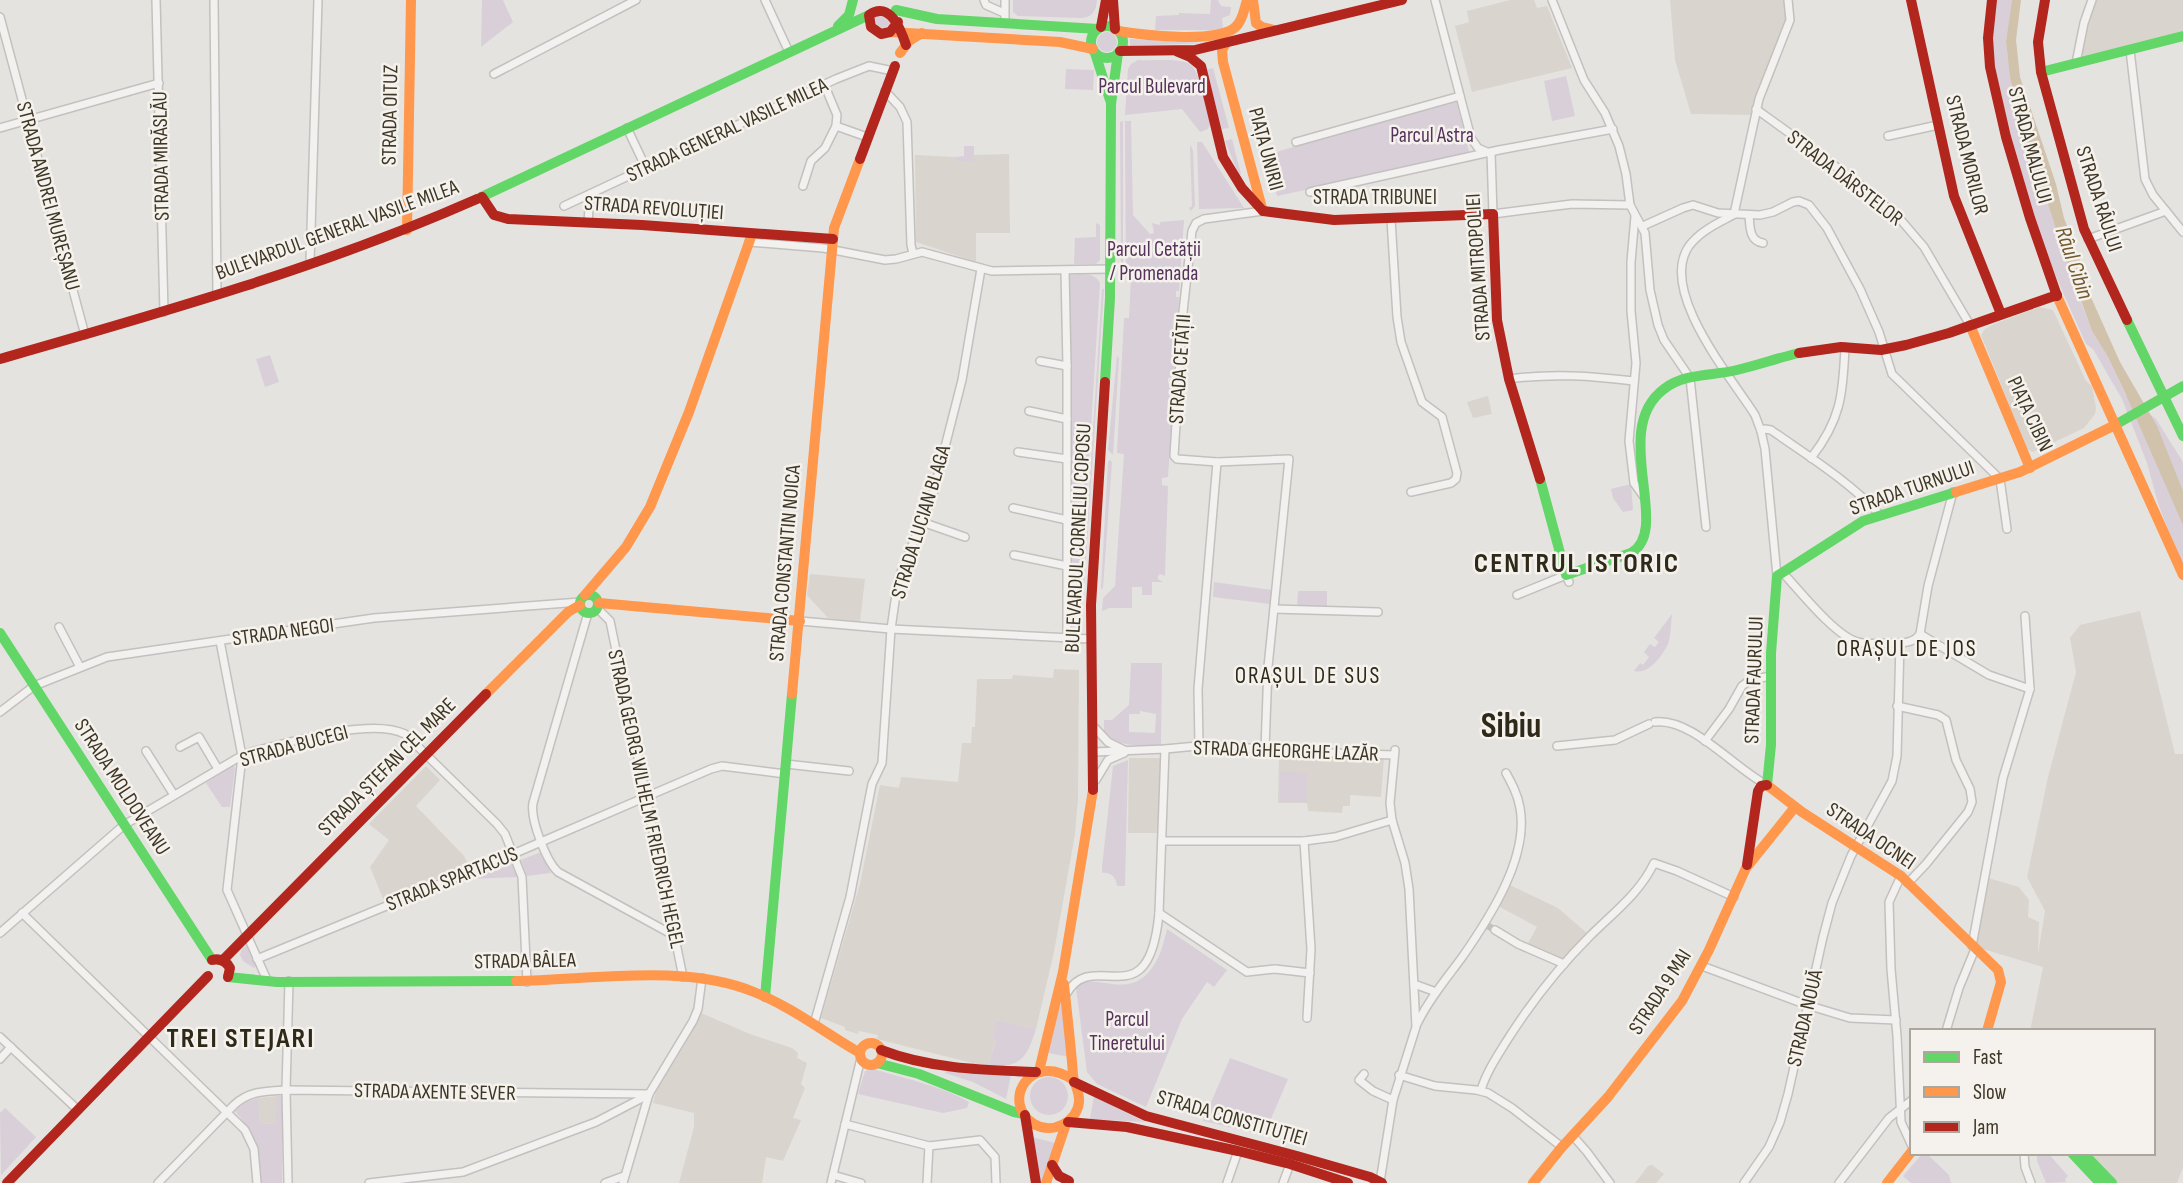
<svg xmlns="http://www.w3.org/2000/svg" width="2183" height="1183" font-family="'Sofia Sans Condensed',sans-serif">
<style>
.built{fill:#d9d4cd}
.green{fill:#d8cfd8;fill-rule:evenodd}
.water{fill:#d1c2ac}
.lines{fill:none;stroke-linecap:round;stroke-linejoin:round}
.street-tunnel{stroke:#c4c1bb;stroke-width:7;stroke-dasharray:7 3.5;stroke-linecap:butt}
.street-casing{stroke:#c3c1be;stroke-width:10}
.street{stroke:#f2f1ef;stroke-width:7}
.fast{stroke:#63d668;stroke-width:10}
.slow{stroke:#ff974d;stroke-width:10}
.jam{stroke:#b3261e;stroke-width:10}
.labels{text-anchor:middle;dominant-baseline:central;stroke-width:5;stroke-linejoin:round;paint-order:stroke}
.park-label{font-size:21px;fill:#56335b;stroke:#f5f2ed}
.street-label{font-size:21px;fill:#3f3726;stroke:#f5f2ed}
.water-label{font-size:23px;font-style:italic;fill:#745a2f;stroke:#f5f2ed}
.neighbourhood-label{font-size:23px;letter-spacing:2px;fill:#2f2919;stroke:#f5f2ed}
.district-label{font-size:28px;font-weight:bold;letter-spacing:2px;fill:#2f2919;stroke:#f5f2ed}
.town-label{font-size:35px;font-weight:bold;fill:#2f2919;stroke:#f5f2ed}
</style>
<rect width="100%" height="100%" fill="#e5e3e0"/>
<!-- built -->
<g class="built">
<path d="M1510 0H1534L1537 8 1547 6 1572 68 1472 92 1455 26 1469 22 1467 11Z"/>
<path d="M1670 0H1788L1790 11 1755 115 1691 114 1675 60Z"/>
<path d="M2097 0H2183V33L2083 56 2080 49 2090 15Z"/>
<path d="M1009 154 1010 233H976V262L916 242 915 155 955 157V160L974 161V155Z"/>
<path d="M2039 307 2053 310 2086 381 2092 386 2096 408 2095 414 2084 428 2033 452 2027 449 1981 335 1985 329 1994 324Z"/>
<path d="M1488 396 1492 414 1473 418 1467 402Z"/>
<path d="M810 574 865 579 860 622 828 618 807 595Z"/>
<path d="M2140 611 2175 754H2183V1167L2177 1183H2115L2087 1153H2153V1031H2030L2043 967 1976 947 1988 878 2019 887 2029 900 2028 917 2039 922 2038 954 2045 911 2027 877 2048 777 2076 672 2070 638 2080 625Z"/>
<path d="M1054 669 1079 670 1078 799 1075 834 1054 952 1036 1029 997 1020 992 1038 996 1039 988 1067 877 1039 878 1035 859 1031 858 1034 845 1030V1027L821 1018 860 884 880 785 899 788 901 777 958 782 962 743H971L972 727H975L977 679H1012L1013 675 1053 678Z"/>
<path d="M1279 756 1384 758 1381 797 1350 795V806H1343L1342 813 1308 811 1307 803H1278Z"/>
<path d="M1129 758H1161L1159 833H1128Z"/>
<path d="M426 766 440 780 416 806 464 856 469 866 384 901 370 867 389 840 369 824Z"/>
<path d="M1510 885 1558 908 1588 934 1564 962 1527 945 1537 927 1498 906Z"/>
<path d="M701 1013 750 1034 792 1048 798 1053 797 1058 807 1063 801 1084 805 1088 793 1118 801 1120 783 1161 766 1157 762 1183H679L694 1127V1113L653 1103 656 1091 684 1046Z"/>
<path d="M277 1096V1123L260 1124 258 1098Z"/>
<path d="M1652 1165 1664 1174 1656 1183H1635L1648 1166Z"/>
</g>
<!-- green -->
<g class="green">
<path d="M482 0H503L513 22 481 47Z"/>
<path d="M1013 0H1097C1096 10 1093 17 1082 18L1018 16 1013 12Z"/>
<path d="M1211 0H1218L1221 6 1231 7 1230 15 1222 18 1223 30H1155L1156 16 1179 15V13L1210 14Z"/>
<path d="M1992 0H2012L2006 41 2010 78 2023 125 2076 290 2092 331 2108 357 2126 396 2156 419 2183 462V571L2158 503 2147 463 2122 399 2093 349 2086 344 2030 218 1988 38Z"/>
<path d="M886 9 891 13 892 24 883 28 877 26 874 16 877 11Z"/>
<circle cx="1107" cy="42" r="10"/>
<path d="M1130 39 1206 43 1130 46Z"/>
<path d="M1138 60C1151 61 1176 58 1188 63 1201 69 1207 110 1210 124L1208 129 1200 132 1182 109 1125 115 1128 69 1131 64Z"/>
<path d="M1213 68 1229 128 1222 129 1206 70Z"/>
<path d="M1066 69 1094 70 1093 90 1065 89Z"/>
<path d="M1566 76 1575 116 1552 121 1544 81Z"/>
<path d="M1456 100 1470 155 1277 196 1267 155 1293 147 1292 145Z"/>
<path d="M1123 121V264H1121L1120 122Z"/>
<path d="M1125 121H1131L1133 215 1150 234 1154 233 1152 223 1160 225V222L1184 220 1179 291H1176V297H1179L1174 376 1168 378V383L1174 386 1168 477 1162 478V485L1168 486 1165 576 1160 574 1158 576V579L1163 582H1152V595H1142V587H1132V608H1109L1102 611 1103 598 1115 586 1124 454 1117 453 1124 318H1129L1131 278 1126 277Z"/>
<path d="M1232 139 1241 174 1239 175 1225 141Z"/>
<path d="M1197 142H1202L1244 208 1199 209Z"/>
<path d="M1190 145 1193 150 1195 206 1191 211 1189 208 1192 206Z"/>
<path d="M964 146H974V161H955V157L964 156Z"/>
<path d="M1096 223 1100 225V260L1096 264H1074L1075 238 1096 237Z"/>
<path d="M1068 275C1079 275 1094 271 1100 283L1078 633 1069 628Z"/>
<path d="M1102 289H1104L1083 603H1082Z"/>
<path d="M270 355 279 382 265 387 256 359Z"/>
<path d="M1117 356 1119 358 1113 455 1108 450Z"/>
<path d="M1110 460 1112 462 1103 588 1101 589 1108 462Z"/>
<path d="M1631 484 1633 510 1623 512 1613 498 1611 489Z"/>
<path d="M1214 582 1272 590 1270 604 1213 597Z"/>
<path d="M1298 591H1327V607H1297Z"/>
<path d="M1672 614C1671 623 1671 635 1668 644 1662 656 1649 675 1634 671L1640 663 1643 665 1649 657 1644 652 1650 644 1655 647 1659 642 1654 638Z"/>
<path d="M1131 663H1162L1161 745C1140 745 1118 749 1104 731V720H1112L1129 705ZM1140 711 1156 714 1155 733 1129 732V714H1140Z"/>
<path d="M1128 760 1125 886H1117C1116 877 1111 872 1102 873V867L1113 766Z"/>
<path d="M233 765 235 768 230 807H222L206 783Z"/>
<path d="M1280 772 1307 773V802H1280Z"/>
<path d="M541 852 551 873 527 876 521 860Z"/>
<path d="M512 864 517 877 471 879Z"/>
<path d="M1167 929 1227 970 1214 987 1207 982 1182 1019 1146 1107 1097 1084 1087 1072 1076 988C1091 968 1129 1005 1154 965 1161 955 1164 941 1167 929Z"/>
<path d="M247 945 250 946 257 965 254 968 243 961 240 955 242 949Z"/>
<path d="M1061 1004 1069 1057 1044 1052Z"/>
<path d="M997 1020 1036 1029C1026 1060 1021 1066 988 1067L996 1040 992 1038Z"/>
<path d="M1230 1058 1288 1079 1264 1135 1203 1121Z"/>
<path d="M873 1069C906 1079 939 1085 969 1102L967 1108 943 1113 858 1094 865 1071Z"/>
<path d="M947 1070 1011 1075 1006 1099 973 1082 945 1073Z"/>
<circle cx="1049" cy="1096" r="19"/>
<path d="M277 1096H282V1183H261C259 1144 260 1142 235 1111L246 1102 258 1098 260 1124 276 1123Z"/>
<path d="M1094 1096 1145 1122 1090 1119Z"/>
<path d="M5 1108 36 1137 1 1175 0 1113Z"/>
<path d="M1032 1137 1055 1143 1042 1182H1040Z"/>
<path d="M1923 1153H1926L1949 1175 1951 1183H1911L1903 1176Z"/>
<path d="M2037 1153H2048L2068 1176 2065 1179 2066 1182 2046 1183 2037 1161Z"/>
</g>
<!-- water -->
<path class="water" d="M2012 0H2021L2016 40 2020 77 2056 184 2064 218 2087 279 2089 293 2120 362 2157 426 2183 491V525L2126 395 2108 357 2092 331 2063 251 2023 125 2010 78 2006 41Z"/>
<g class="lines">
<!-- street-tunnel -->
<path class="street-tunnel" d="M1488 926 1495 930"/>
<defs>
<g id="street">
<path d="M156 0 164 312"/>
<path d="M214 0 217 294"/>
<path d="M765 0 789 52"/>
<path d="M984 0 986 5 1004 13"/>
<path d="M1435 0 1471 138 1478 148 1487 152"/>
<path d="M1552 0 1584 80 1605 113 1619 146 1626 174 1630 205 1645 233 1650 290 1658 325 1664 340 1690 378 1706 527"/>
<path d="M0 17 85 335"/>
<path d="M1005 17V0"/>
<path d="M2130 50 2145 179 2153 195 2183 232"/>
<path d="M2076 63 2084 23 2092 0"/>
<path d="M494 74 636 0"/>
<path d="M824 84 837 115 836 126"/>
<path d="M885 91 900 107 907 122 911 245 913 253"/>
<path d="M1756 109 1857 182 1900 219 1924 247 1970 325"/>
<path d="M0 128 159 83"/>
<path d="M627 128 646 168"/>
<path d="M1888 136 1938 125"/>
<path d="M1296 142 1460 96"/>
<path d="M1491 152 1493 214 1572 204 1630 205"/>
<path d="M803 186 811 161 825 148 836 126 867 137"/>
<path d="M1310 192 1499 150 1613 129"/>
<path d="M564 206 836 79 869 66 893 71"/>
<path d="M1263 211 1204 219 1196 223 1192 231 1183 312 1174 456 1177 459 1217 462 1289 459 1268 667 1265 749"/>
<path d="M1734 214 1759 99 1790 20 1788 0"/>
<path d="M1733 215C1718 223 1700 231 1689 246 1658 291 1731 377 1755 415L1761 431 1765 449 1777 576"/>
<path d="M1749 215C1750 226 1749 241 1763 243"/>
<path d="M1635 216 1631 262V311L1636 363 1629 441 1634 483 1644 497"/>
<path d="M1391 219 1397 317 1401 342 1422 402 1442 417 1457 473 1456 479 1451 483 1411 492"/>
<path d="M588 222 590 194"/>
<path d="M1643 226 1683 208 1693 205 1718 213 1760 215 1773 212 1793 202 1799 201 1809 205 1827 228 1860 289 1879 332 1892 374 2000 479 2007 529"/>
<path d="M2088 239 2166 211"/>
<path d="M749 242 823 248 885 260 896 259 922 252 992 271 1111 269"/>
<path d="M310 263 318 0"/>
<path d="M1065 271 1067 366V638"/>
<path d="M1040 361 1067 366"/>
<path d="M1509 379C1552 373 1592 376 1634 381"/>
<path d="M1029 411 1067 419"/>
<path d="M1761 431 1765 429 1771 430C1808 456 1849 481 1880 515"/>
<path d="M1018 452 1067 459"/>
<path d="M1811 458C1841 420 1843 394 1845 347"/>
<path d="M1013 508 1067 520"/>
<path d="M922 522 965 537"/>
<path d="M1014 555 1067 566"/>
<path d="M1783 573C1800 591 1835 636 1858 642 1868 645 1880 643 1891 643 1902 643 1913 644 1920 634"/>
<path d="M1517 595 1566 575 1569 582"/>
<path d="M597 608 610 621 683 977"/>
<path d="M1274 609 1378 612"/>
<path d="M588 613 533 803C530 819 546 861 558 872L675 936"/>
<path d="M800 621 891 629 1091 639"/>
<path d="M59 627 80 667"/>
<path d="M1920 634 1928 586 1953 492"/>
<path d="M1920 634 1989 675 2030 689"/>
<path d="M220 641 242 756 227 890 267 980"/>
<path d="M1897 706 1938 715 1946 720 1956 760 1970 789 1972 802 1968 812 1926 864 1908 883"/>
<path d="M0 712 34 686 107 657 374 618 580 602"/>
<path d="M1655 722C1691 717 1735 769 1767 785"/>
<path d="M1095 728 1108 742 1124 750"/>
<path d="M1705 741 1729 709 1742 686 1750 680 1771 676"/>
<path d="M1199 745 1198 689 1217 462"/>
<path d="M1557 746 1615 740 1649 724"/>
<path d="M180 747 199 737 218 769"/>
<path d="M146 751 174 795"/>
<path d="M1094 752 1165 749 1208 745 1303 752 1394 755"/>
<path d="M786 764 849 771"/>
<path d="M1096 780 1108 760 1124 753"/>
<path d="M1162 841H1304L1335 837 1392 820"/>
<path d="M1304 841 1311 949 1307 1018"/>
<path d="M1901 876 1889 902 1891 969 1897 1036 1901 1122 1912 1146"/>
<path d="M22 913 245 1130 254 1149 257 1183"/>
<path d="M1159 913 1247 972 1275 969 1310 973"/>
<path d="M1495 930 1518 944 1564 964"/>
<path d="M0 933 124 825 236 759 251 752C288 743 370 717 405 734L497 824 505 834 522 877 527 982"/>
<path d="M1972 946 2003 778 2030 689 2025 616"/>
<path d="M257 959 513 854 711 769 722 766 785 774"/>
<path d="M1702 966 1807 1005 1850 1018 1896 1020"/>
<path d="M1414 984 1436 992"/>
<path d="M1067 993C1094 946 1149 1022 1159 913L1165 749"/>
<path d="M814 1024 850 897 872 784 882 763 891 629 898 580 933 494 962 380 981 269"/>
<path d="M1417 1024C1429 999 1447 978 1463 956 1490 917 1529 857 1520 808 1518 795 1512 784 1506 773"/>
<path d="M1946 1031 1959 988 1975 949"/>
<path d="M0 1037 78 1110"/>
<path d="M0 1059 11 1047"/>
<path d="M1364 1074 1359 1080 1373 1091 1393 1100"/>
<path d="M1399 1075 1435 1086 1476 1090 1488 1093 1512 1108 1562 1147"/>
<path d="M1481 1090C1486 1073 1496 1058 1506 1042 1530 1004 1558 968 1590 936 1613 913 1640 893 1654 863L1677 871 1734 897"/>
<path d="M845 1124 929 1146 980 1140 995 1157 996 1183"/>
<path d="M1573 1136 1587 1152 1610 1183"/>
<path d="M2024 1153 2025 1167 2031 1183"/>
<path d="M833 1175 861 1183"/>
<path d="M1380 1182 1393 1100 1416 1027 1409 889 1405 863 1392 820 1390 803 1395 750"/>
<path d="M158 1183 234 1105C249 1091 266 1091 286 1090L649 1094"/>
<path d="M288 1183 286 1090 289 981"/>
<path d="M369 1183 463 1172 596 1122 646 1096"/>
<path d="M605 1183 624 1176"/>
<path d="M623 1183 649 1094 693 1021 698 1009 702 978"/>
<path d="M831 1183 861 1058"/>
<path d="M927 1183 929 1146"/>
<path d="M1227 1183 1238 1151"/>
<path d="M1283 1183 1290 1164"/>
<path d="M1744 1183 1769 1147 1780 1122 1788 1094 1823 937 1832 903 1851 856 1892 781 1897 756 1900 643"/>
<path d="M1839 1183 1889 1118 1912 1100"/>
</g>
</defs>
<!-- street casing -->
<use href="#street" class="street-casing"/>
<!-- street -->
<use href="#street" class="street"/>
<!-- fast -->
<g class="fast">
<path d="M896 10 937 19 1098 29"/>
<path d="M838 26 849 15 853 0"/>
<circle cx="1107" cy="42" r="16"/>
<path d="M1095 53 1110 100"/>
<path d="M2041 72 2183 36"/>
<path d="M477 199 869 15"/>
<path d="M2127 320 2183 436"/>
<path d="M1105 382 1110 298 1111 104 1118 53"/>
<path d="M2115 425 2183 386"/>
<path d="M1540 479 1566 575 1631 553C1673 529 1609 430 1664 389 1684 373 1713 376 1737 370 1758 365 1778 358 1799 353"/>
<circle cx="589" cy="604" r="9"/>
<path d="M0 633 212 960"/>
<path d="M1767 785 1771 745V653L1777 576 1863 521 1956 492"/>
<path d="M228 977 277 982 516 981"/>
<path d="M765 997 792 694"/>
<path d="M877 1063 919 1074 1014 1112 1024 1114"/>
<path d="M2072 1153 2100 1183"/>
<path d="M2083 1153 2112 1183"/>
</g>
<!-- slow -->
<g class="slow">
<path d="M1253 0 1256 23 1262 27 1274 30"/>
<path d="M1118 31C1143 35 1212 43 1233 29 1242 23 1244 10 1247 0"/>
<path d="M890 32 1060 42 1093 49"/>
<path d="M1226 43 1222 50 1223 62 1262 208"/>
<path d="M900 53 909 41 922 33"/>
<path d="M407 230 411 0"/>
<path d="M2057 296 2183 575"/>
<path d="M1970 325 2030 468"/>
<path d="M1956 492 2020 472 2115 425"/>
<path d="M585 595 626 547 650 507 689 412 752 234"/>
<path d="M599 603 800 621"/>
<path d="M486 694 568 612 580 605"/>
<path d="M792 694 834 228 860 159"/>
<path d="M1767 785 1802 812 1901 876 1998 970 2001 982 1987 1031"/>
<path d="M516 981C590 980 684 963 754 992 792 1007 825 1033 860 1053"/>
<path d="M1064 984C1067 1015 1071 1045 1073 1075 1074 1084 1080 1092 1079 1102 1077 1122 1052 1135 1034 1124 1000 1103 1030 1050 1073 1080"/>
<circle cx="871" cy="1054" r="11"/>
<path d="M1039 1071 1063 972 1093 790"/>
<path d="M1046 1183 1066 1124"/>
<path d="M1533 1183 1562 1147 1608 1097 1682 1001 1709 950 1746 868 1795 807"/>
<path d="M1887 1183 1912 1151"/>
</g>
<!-- jam -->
<g class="jam">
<path d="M1113 0 1115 29"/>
<path d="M1911 0 1954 196 2001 314"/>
<path d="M1992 0 1988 38 1990 67 2006 137 2030 218 2057 296"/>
<path d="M2045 0 2038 42 2041 72 2084 229 2127 320"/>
<path d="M898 22 890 32 881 34 871 27 869 15C890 0 901 30 906 45"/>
<path d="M1101 27 1106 0"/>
<path d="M1120 51 1195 50 1402 0"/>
<path d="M1178 52 1190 57 1201 66 1223 157 1242 188 1263 211"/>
<path d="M860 159 895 66"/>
<path d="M482 197 494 215 508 219 642 225 833 239"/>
<path d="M1263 211 1334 220 1493 214 1497 320 1509 379 1540 479"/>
<path d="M1799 353 1841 347 1881 350 1906 345 1949 333 2057 295"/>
<path d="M0 359C161 313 323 267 477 199"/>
<path d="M1093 790 1091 605 1105 382"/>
<path d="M1747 865 1758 791 1761 786 1767 785"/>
<path d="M212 960C220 958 226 961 230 968L228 977"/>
<path d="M223 960 486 694"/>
<path d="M881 1050C930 1069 984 1070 1036 1072"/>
<path d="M1074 1082 1146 1116 1297 1156 1370 1177 1382 1183"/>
<path d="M1025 1115 1036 1183"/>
<path d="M1068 1122 1127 1127 1238 1151 1290 1164 1348 1183"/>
<path d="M1052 1165 1059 1176 1069 1181"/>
<path d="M7 1183 208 976"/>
</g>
</g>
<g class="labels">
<!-- park labels -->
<g class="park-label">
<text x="1152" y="86">Parcul Bulevard</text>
<text x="1432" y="135">Parcul Astra</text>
<text x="1154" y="249">Parcul Cetății<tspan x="1154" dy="24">/ Promenada</tspan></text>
<text x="1127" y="1019">Parcul<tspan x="1127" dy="24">Tineretului</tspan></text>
</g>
<!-- street labels -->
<g class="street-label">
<text transform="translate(390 115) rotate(-89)">STRADA OITUZ</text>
<text transform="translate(727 130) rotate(-25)">STRADA GENERAL VASILE MILEA</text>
<text transform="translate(2030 145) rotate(75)">STRADA MALULUI</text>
<text transform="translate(1266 149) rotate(75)">PIAȚA UNIRII</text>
<text transform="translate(1967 155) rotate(76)">STRADA MORILOR</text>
<text transform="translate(161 156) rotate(-91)">STRADA MIRĂSLĂU</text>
<text transform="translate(1845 178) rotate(38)">STRADA DÂRSTELOR</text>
<text transform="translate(48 196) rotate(75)">STRADA ANDREI MUREȘANU</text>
<text x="1375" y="197">STRADA TRIBUNEI</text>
<text transform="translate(2099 199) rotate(72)">STRADA RÂULUI</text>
<text transform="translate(654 208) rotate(4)">STRADA REVOLUȚIEI</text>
<text transform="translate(337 230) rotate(-20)">BULEVARDUL GENERAL VASILE MILEA</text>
<text transform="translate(1478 267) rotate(-94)">STRADA MITROPOLIEI</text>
<text transform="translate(1180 369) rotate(-86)">STRADA CETĂȚII</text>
<text transform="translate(2030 414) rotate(65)">PIAȚA CIBIN</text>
<text transform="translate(1912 488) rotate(-19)">STRADA TURNULUI</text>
<text transform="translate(921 522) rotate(-73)">STRADA LUCIAN BLAGA</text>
<text transform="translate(1078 538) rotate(-87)">BULEVARDUL CORNELIU COPOSU</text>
<text transform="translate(785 563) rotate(-85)">STRADA CONSTANTIN NOICA</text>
<text transform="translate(283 632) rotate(-8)">STRADA NEGOI</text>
<text transform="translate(1754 680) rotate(-88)">STRADA FAURULUI</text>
<text transform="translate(294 746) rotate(-15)">STRADA BUCEGI</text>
<text transform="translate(1286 751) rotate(2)">STRADA GHEORGHE LAZĂR</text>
<text transform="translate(387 767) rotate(-45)">STRADA ȘTEFAN CEL MARE</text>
<text transform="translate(122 787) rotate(57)">STRADA MOLDOVEANU</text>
<text transform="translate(646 799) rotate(78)">STRADA GEORG WILHELM FRIEDRICH HEGEL</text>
<text transform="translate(1871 836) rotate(34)">STRADA OCNEI</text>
<text transform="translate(452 879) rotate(-22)">STRADA SPARTACUS</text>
<text transform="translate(525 961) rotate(-1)">STRADA BÂLEA</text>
<text transform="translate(1660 992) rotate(-57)">STRADA 9 MAI</text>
<text transform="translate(1805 1018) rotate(-77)">STRADA NOUĂ</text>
<text transform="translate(435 1092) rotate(1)">STRADA AXENTE SEVER</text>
<text transform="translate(1232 1118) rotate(16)">STRADA CONSTITUȚIEI</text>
</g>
<!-- water labels -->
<g class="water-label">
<text transform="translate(2074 263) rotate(71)">Râul Cibin</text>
</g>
<!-- neighbourhood labels -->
<g class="neighbourhood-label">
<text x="1907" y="649">ORAȘUL DE JOS</text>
<text x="1308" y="676">ORAȘUL DE SUS</text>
</g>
<!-- district labels -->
<g class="district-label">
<text x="1577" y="563">CENTRUL ISTORIC</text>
<text x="241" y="1038">TREI STEJARI</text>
</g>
<!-- town labels -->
<g class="town-label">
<text x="1511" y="726">Sibiu</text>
</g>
</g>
<!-- legend -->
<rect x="1910" y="1029" width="245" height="126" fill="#f5f2ed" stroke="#aca79d" stroke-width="2"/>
<rect x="1924" y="1052" width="35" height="10" fill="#63d668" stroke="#aca79d" stroke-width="2"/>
<text x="1973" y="1064" font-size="21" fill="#3f3726">Fast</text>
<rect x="1924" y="1087" width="35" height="10" fill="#ff974d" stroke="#aca79d" stroke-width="2"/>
<text x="1973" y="1099" font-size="21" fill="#3f3726">Slow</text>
<rect x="1924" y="1122" width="35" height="10" fill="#b3261e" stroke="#aca79d" stroke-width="2"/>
<text x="1973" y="1134" font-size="21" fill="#3f3726">Jam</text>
</svg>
